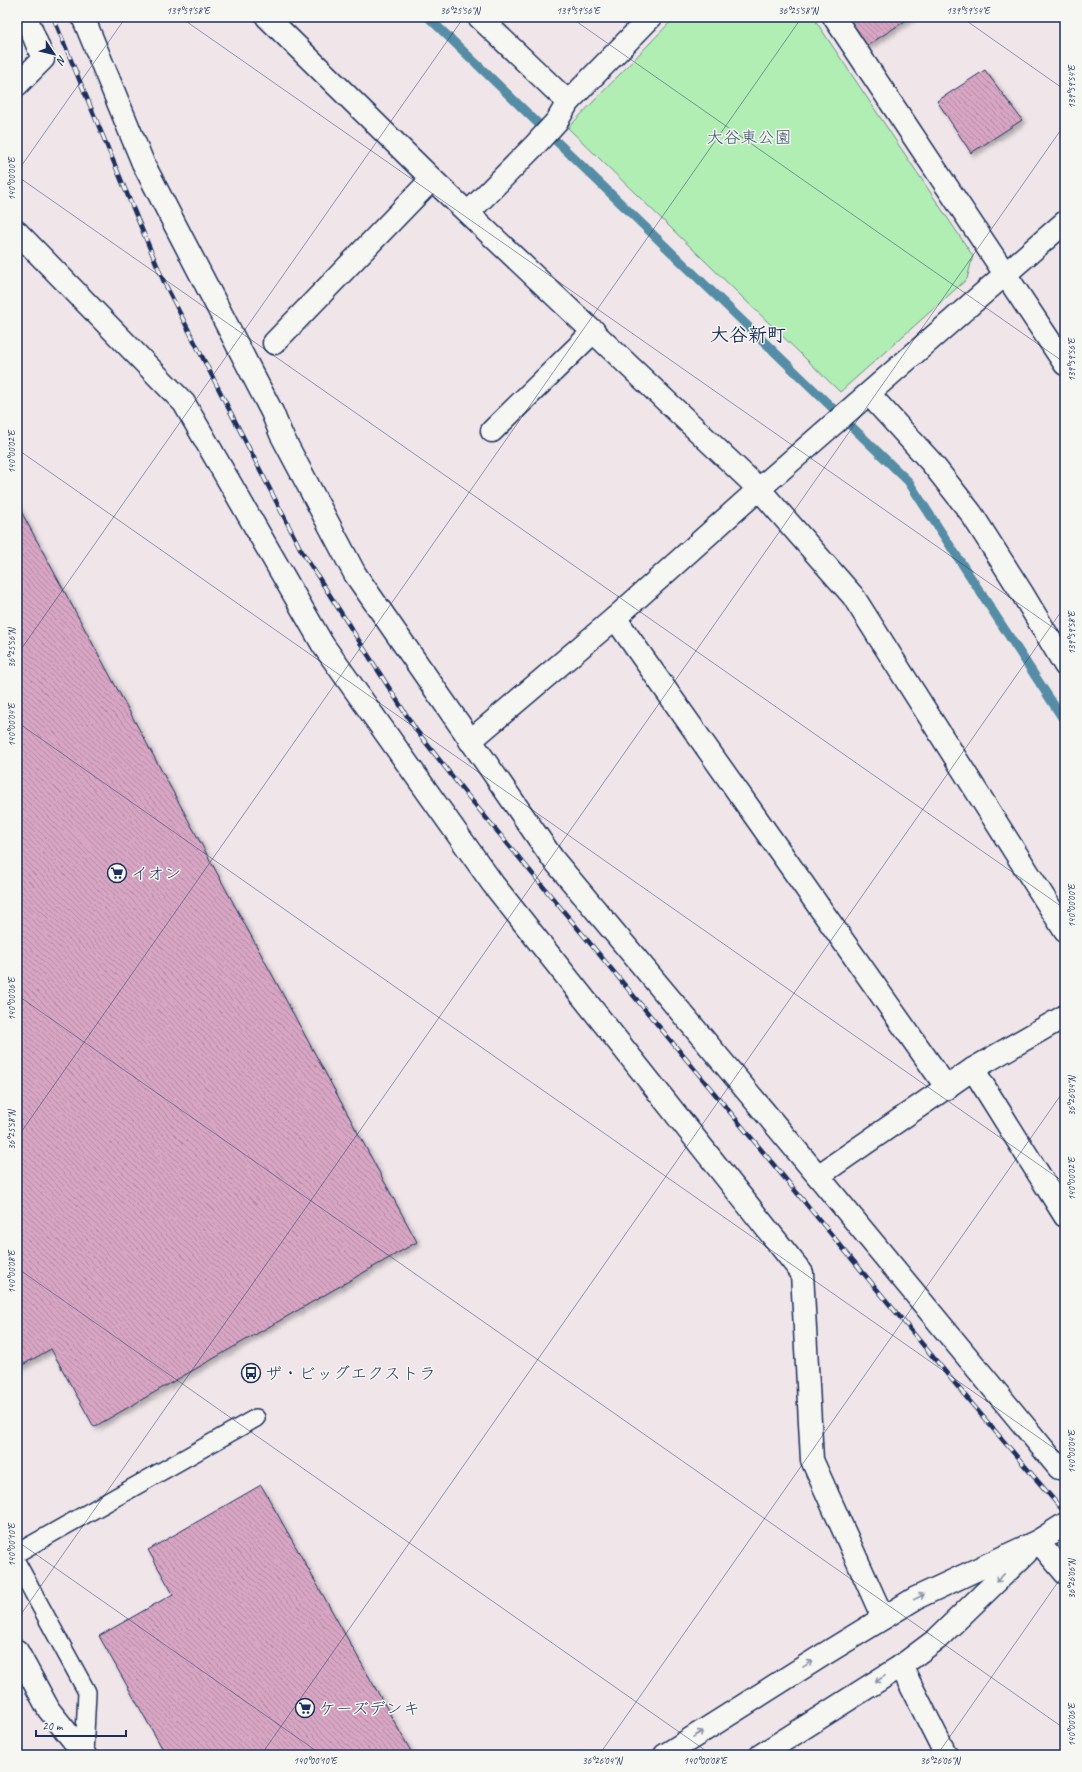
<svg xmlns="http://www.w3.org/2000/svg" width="1082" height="1772" font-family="Caveat,'Klee One',sans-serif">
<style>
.park{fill:#b1eeb4;stroke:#668e89}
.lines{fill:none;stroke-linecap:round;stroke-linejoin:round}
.stream{stroke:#558da6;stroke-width:9}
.building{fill:url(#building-back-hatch);stroke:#1b2f5e;filter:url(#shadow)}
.lane-casing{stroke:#1b2f5e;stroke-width:20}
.street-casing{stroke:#1b2f5e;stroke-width:25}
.secondary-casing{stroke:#1b2f5e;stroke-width:25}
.lane{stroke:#f6f6f2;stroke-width:17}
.street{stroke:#f6f6f2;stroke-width:22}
.secondary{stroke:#f6f6f2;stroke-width:22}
.rail-casing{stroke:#1b2f5e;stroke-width:4.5}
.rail{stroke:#f6f6f2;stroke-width:3;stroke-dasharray:9;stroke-linecap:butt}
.oneway{stroke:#8892a8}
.ticks{fill:none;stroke:#1b2f5e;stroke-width:1;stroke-opacity:0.45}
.labels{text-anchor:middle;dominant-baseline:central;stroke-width:3;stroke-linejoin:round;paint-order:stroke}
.park-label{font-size:17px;fill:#39556f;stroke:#f6f6f2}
.poi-label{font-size:17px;fill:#1b2f5e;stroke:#f6f6f2;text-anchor:start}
.quarter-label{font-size:19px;font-weight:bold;fill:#1b2f5e;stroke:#f6f6f2}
.neatline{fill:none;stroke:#1b2f5e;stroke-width:1.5}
.ticks-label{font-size:10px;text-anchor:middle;fill:#1b2f5e}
</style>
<defs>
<pattern id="building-back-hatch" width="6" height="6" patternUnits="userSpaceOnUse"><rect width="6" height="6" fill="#d8a6c4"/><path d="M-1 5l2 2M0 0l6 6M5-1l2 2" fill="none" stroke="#ae88a2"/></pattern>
<filter id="shadow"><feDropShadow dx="3.5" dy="3.5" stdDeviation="2" flood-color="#0004"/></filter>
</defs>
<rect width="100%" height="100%" fill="#f0e6e9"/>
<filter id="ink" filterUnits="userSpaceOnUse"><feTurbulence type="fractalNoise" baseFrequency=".025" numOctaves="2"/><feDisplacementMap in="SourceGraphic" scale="8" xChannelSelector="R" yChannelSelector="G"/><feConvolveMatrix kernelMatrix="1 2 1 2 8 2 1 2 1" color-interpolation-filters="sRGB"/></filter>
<g filter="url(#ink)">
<!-- park -->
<path class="park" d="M675 17H813L973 256 967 279 840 392 568 128Z"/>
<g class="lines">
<!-- stream -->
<path class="stream" d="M428 17 908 481 1065 722"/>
</g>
<!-- building -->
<g class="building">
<path d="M844 17H911L865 47Z"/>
<path d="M985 70 1022 120 971 153 937 101Z"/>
<path d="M17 504 417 1242 94 1427 51 1349 17 1368Z"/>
<path d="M261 1485 413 1755H166L99 1636 173 1594 148 1550Z"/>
</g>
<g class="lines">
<defs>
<g id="lane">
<path d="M17 1553 256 1418"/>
<path d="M17 1563 87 1692 84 1754"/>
</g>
<g id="street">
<path d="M83 17 143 163 272 412 281 434 355 574 553 859 818 1176 1059 1468 1065 1469"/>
<path d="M267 17 432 179 759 489 853 596 1065 931"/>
<path d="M479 17 568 102"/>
<path d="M834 17 1065 364"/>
<path d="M17 85 43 59 26 17"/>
<path d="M469 212 535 145 557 121 568 102 651 17"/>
<path d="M17 232 184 403 323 645 493 884 802 1273 812 1460 883 1618"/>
<path d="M274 343 432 179"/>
<path d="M869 394 931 462 971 513 1022 593 1065 665"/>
<path d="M492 431 594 331"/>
<path d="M615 618 947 1088"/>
<path d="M470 741 615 618 759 489 1065 222"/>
<path d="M973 1069 1065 1216"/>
<path d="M818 1176 973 1069 1065 1016"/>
<path d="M1038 1541 1065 1573"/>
<path d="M17 1651 49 1710 85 1755"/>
<path d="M901 1666 946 1755"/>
</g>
<g id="secondary">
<path d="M665 1755 823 1655 916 1598 1038 1541 1065 1524"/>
<path d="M761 1755 901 1666 937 1639 1026 1553"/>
</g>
</defs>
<!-- lane casing -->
<use href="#lane" class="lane-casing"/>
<!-- street casing -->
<use href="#street" class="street-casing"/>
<!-- secondary casing -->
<use href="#secondary" class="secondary-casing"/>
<!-- lane -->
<use href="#lane" class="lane"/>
<!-- street -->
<use href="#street" class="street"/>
<!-- secondary -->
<use href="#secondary" class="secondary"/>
<defs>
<path id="rail" d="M53 17 164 282 301 550 416 730 463 790 972 1404 1065 1513"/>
</defs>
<!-- rail casing -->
<use href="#rail" class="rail-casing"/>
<!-- rail -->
<use href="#rail" class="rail"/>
</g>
<!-- one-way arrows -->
<defs><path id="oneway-shaft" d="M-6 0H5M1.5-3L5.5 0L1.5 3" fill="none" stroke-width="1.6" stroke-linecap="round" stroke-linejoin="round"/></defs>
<g class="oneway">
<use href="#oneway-shaft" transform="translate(1000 1578) rotate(136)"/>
<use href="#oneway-shaft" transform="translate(919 1597) rotate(-27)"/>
<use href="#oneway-shaft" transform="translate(808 1664) rotate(-32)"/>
<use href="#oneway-shaft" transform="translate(880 1679) rotate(147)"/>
<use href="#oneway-shaft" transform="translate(698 1734) rotate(-32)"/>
</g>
</g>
<!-- ticks -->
<path class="ticks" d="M180 17 1065 636M570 17 1065 363M961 17 1065 90M17 172 126 17M17 176 1065 909M17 449 1065 1183M17 655 464 17M17 722 1065 1456M17 995 1065 1729M17 1138 802 17M17 1268 712 1755M17 1541 322 1755M17 1620 1065 124M261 1755 1065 606M599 1755 1065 1089M937 1755 1065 1572"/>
<!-- icons -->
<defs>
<symbol id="supermarket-ring" viewBox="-11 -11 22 22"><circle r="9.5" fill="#f6f6f2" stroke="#1b2f5e" stroke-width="1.5"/><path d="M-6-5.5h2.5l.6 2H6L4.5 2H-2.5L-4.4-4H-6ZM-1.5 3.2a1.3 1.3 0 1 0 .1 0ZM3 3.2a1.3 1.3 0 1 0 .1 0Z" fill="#1b2f5e"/></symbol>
<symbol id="bus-ring" viewBox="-11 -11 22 22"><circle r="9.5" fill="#f6f6f2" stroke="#1b2f5e" stroke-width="1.5"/><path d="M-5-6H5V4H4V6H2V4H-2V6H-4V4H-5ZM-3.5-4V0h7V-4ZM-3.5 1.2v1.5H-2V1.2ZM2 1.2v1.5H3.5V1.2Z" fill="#1b2f5e"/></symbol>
</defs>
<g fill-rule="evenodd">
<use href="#supermarket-ring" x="106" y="862" width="22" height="22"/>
<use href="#bus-ring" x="240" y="1362" width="22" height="22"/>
<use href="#supermarket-ring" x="294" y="1697" width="22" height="22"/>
</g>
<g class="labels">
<!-- park labels -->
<g class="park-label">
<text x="749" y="137">大谷東公園</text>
</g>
<!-- poi labels -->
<g class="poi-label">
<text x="131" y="873">イオン</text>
<text x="265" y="1373">ザ・ビッグエクストラ</text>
<text x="319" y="1708">ケーズデンキ</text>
</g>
<!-- quarter labels -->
<g class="quarter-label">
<text x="748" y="335">大谷新町</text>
</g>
</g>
<!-- margin -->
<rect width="1082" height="1772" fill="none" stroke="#f6f6f2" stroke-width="44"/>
<!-- north arrow -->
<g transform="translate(54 54) rotate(125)" stroke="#f6f6f2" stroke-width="3" paint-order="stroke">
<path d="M0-3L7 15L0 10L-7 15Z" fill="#1b2f5e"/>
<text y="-6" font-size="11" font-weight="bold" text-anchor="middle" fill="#1b2f5e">N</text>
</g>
<!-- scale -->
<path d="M36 1730v6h90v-6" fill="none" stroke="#1b2f5e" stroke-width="2"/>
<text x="42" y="1730" font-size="12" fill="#1b2f5e" stroke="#f6f6f2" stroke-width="3" paint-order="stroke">20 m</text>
<rect x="22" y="22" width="1038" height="1728" class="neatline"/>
<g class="ticks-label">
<text x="188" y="14">139°59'58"E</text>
<text x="460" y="14">36°25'56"N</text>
<text x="578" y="14">139°59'56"E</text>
<text x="798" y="14">36°25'58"N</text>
<text x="968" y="14">139°59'54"E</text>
<text transform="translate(1071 87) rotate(-90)" y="4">139°59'54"E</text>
<text transform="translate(11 179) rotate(-90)" y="4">140°00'00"E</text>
<text transform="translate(1071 360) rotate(-90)" y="4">139°59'56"E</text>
<text transform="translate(11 452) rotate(-90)" y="4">140°00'02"E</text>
<text transform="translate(1071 633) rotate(-90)" y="4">139°59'58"E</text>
<text transform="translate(11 648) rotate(-90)" y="4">36°25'56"N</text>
<text transform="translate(11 725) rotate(-90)" y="4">140°00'04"E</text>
<text transform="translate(1071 906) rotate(-90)" y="4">140°00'00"E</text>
<text transform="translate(11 999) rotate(-90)" y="4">140°00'06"E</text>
<text transform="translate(1071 1096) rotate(-90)" y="4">36°26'04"N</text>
<text transform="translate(11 1130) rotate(-90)" y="4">36°25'58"N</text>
<text transform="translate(1071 1179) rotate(-90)" y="4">140°00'02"E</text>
<text transform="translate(11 1272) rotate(-90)" y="4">140°00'08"E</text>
<text transform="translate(1071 1452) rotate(-90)" y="4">140°00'04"E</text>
<text transform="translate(11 1545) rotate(-90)" y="4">140°00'10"E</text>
<text transform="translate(1071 1579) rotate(-90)" y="4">36°26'06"N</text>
<text transform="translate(1071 1725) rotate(-90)" y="4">140°00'06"E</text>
<text x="315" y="1764">140°00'10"E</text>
<text x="602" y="1764">36°26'04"N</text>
<text x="705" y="1764">140°00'08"E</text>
<text x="940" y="1764">36°26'06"N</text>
</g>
</svg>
